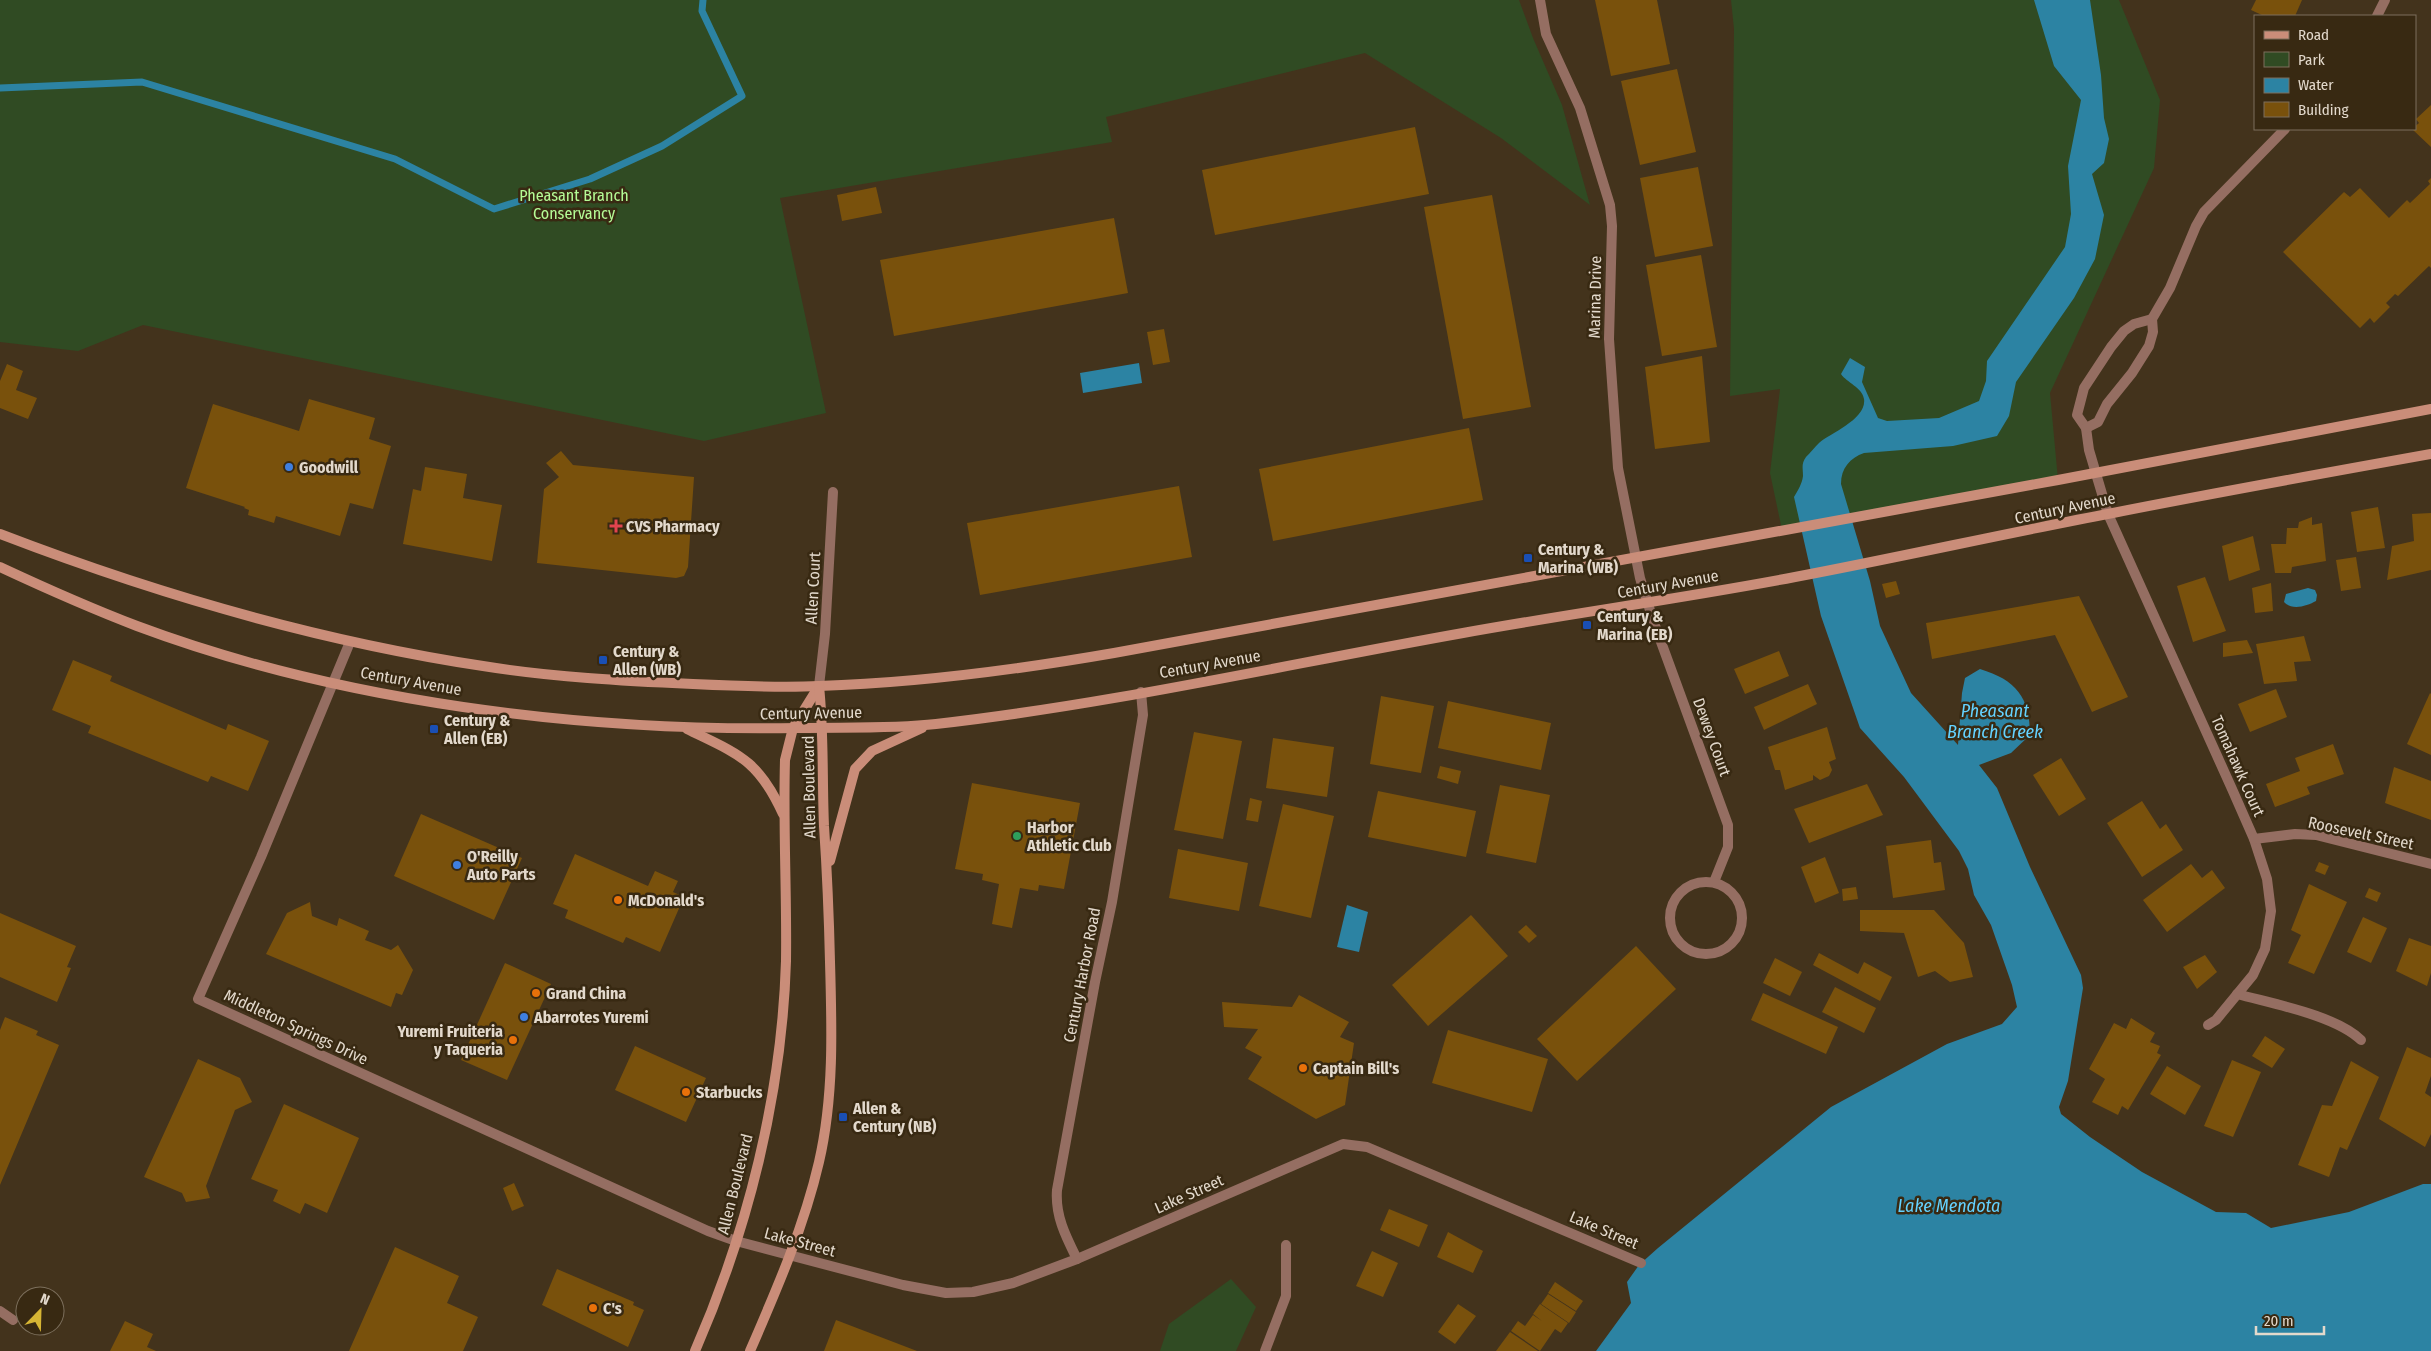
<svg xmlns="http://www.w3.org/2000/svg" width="2431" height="1351" font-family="'Fira Sans Condensed',sans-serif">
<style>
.green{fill:#304b23}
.water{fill:#2c83a3}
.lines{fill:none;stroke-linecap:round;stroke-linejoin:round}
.stream{stroke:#2c83a3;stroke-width:7}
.building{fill:#79510c}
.minor{stroke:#956e62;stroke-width:10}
.secondary{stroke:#ca8d79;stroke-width:10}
.shop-dot{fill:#3f7fe0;stroke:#382912;stroke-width:2}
.health-dot{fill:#e0444e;stroke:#382912;stroke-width:2}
.transit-dot{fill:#1a4fb4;stroke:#382912;stroke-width:2}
.leisure-dot{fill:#2e9e5b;stroke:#382912;stroke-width:2}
.food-dot{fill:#e8710a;stroke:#382912;stroke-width:2}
.labels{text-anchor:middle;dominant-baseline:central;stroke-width:5;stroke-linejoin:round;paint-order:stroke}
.park-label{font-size:16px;fill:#b5fb96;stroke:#382912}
.street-label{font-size:16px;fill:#e3d9cc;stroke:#382912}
.poi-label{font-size:16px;font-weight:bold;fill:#e3d9cc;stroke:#382912;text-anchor:start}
.water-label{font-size:18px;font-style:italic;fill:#64d2ff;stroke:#382912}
</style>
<rect width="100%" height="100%" fill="#43331c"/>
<!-- green -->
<g class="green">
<path d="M0 0H1519L1533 38 1562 105 1590 205 1501 138 1365 53 1106 117 1112 142 780 198 826 413 704 441 143 325 78 351 0 342Z"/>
<path d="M1731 0H2119L2160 100 2154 168 2050 393 2058 480 1782 530 1770 473 1780 389 1730 396 1734 29Z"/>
<path d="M1231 1279 1256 1307 1236 1351H1160L1169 1324Z"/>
</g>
<!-- water -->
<g class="water">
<path d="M2034 0H2090L2101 75 2104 118 2109 139 2104 163 2092 174 2104 215 2095 259 2074 298 2016 382 2009 416 1997 436 1953 446 1864 453C1850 458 1841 468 1841 484L1870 581 1880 626 1911 693 1958 745 1962 693 1965 678 1980 669C2016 680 2030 697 2030 735L2011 753 1979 765 1997 788 2030 867 2081 975 2083 988 2068 1081 2059 1107 2061 1114 2090 1137 2142 1172 2216 1212 2246 1213 2271 1228 2349 1212 2423 1184H2431V1351H1596L1631 1303 1627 1282 1639 1265 1658 1248 1831 1107 1947 1044 2002 1024 2017 1007 2012 985 1991 925 1974 895 1968 869 1959 851 1904 777 1860 728 1821 616 1794 497C1798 490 1802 484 1803 476 1803 468 1801 464 1806 457 1810 453 1815 447 1819 443 1831 433 1867 419 1864 399 1862 387 1847 383 1841 374L1850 358 1865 367 1862 382 1878 418 1887 421 1939 418 1979 401 1986 381 1987 361 2065 247 2071 214 2068 166 2081 100 2054 66Z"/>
<path d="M1139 363 1142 383 1083 393 1080 373Z"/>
<path d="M2308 588 2315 590 2317 595 2316 601C2307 606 2292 611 2284 602L2286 594Z"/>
<path d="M1347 905 1368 912 1359 952 1337 947Z"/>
</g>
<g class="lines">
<!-- stream -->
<path class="stream" d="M0 88 142 82 395 159 494 209 590 179 662 146 742 96 702 11 703 0"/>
</g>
<!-- building -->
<g class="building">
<path d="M1595 0H1657L1670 64 1611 76Z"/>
<path d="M2256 0H2302L2295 16H2264L2251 10Z"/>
<path d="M1677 69 1696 152 1640 165 1621 81Z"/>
<path d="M2431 105V147L2412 129 2419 123 2416 119Z"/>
<path d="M1415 127 1429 194 1215 235 1202 170Z"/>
<path d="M1698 167 1713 246 1655 257 1640 178Z"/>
<path d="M2431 178V268L2429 266 2398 296 2395 294 2386 303 2390 307 2374 323 2370 318 2360 328 2283 252 2344 192 2350 197 2360 188 2389 218 2407 200 2410 203 2430 184 2428 181Z"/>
<path d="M876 187 882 213 842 221 837 195Z"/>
<path d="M1492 195 1531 407 1463 419 1424 207Z"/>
<path d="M1114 218 1128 293 894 336 880 260Z"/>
<path d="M1701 255 1717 347 1662 356 1646 265Z"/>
<path d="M1164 329 1170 362 1153 365 1147 332Z"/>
<path d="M1702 356 1710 442 1655 449 1645 367Z"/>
<path d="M7 364 23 371 16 390 37 398 28 419 0 408V381Z"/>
<path d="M309 399 375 418 369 439 391 446 373 509 350 503 340 536 276 516 274 523 248 515 249 510 244 508 245 507 186 488 213 404 299 431Z"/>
<path d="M1469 428 1483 500 1273 541 1259 469Z"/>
<path d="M561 451 573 465 694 477 688 567 684 576 676 578 537 563 544 489 559 477 546 463Z"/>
<path d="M425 467 467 474 463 498 502 505 492 561 403 544 413 489 421 491Z"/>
<path d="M1179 486 1192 557 980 595 967 523Z"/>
<path d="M2378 507 2385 548 2357 552 2351 512Z"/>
<path d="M2431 513V570L2387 580 2392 546 2414 541 2412 514Z"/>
<path d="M2312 517V525L2322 523 2326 561 2292 567 2291 573H2275L2271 544H2286L2287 528H2298L2299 522Z"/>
<path d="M2253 536 2260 570 2229 581 2222 546Z"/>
<path d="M2356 557 2361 588 2341 591 2336 560Z"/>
<path d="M2205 577 2226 631 2193 642 2177 586Z"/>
<path d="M1896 581 1900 594 1886 598 1882 584Z"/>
<path d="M2271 583 2273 611 2255 613 2252 588Z"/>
<path d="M2079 596 2128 697 2092 712 2055 635 1932 659 1926 623Z"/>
<path d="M2304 636 2311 661 2294 662 2297 681 2264 684 2256 644Z"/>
<path d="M2247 640 2253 653 2223 657V643Z"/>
<path d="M1779 651 1789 676 1745 694 1734 669Z"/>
<path d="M73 660 112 676 110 681 226 730 228 724 269 741 248 791 211 776 208 782 88 733 91 726 52 710Z"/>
<path d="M1808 684 1817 704 1764 730 1754 707Z"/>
<path d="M2276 689 2287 717 2250 732 2238 704Z"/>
<path d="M2430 693 2431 694V755L2407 744Z"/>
<path d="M1381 696 1434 706 1421 773 1370 764Z"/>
<path d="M1448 701 1551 723 1541 770 1438 748Z"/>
<path d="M1827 727 1836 759 1829 762 1832 770 1829 776 1820 780 1813 775V780L1785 790 1780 770H1775L1768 747Z"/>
<path d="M1194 732 1242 741 1223 839 1174 830Z"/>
<path d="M1273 738 1334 747 1327 797 1266 788Z"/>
<path d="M2333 744 2344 774 2307 787 2310 794 2275 807 2266 784 2300 771 2295 758Z"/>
<path d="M2061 758 2086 799 2059 816 2033 775Z"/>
<path d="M1440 766 1461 771 1458 784 1437 778Z"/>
<path d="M2394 767 2431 781V820L2385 803Z"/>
<path d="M972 783 1080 803 1064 889 1039 885 1038 891 1020 888 1012 928 992 924 999 884 982 880 983 874 955 869Z"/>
<path d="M1867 784 1883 815 1809 843 1794 809Z"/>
<path d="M1500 785 1550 795 1536 863 1486 853Z"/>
<path d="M1378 791 1476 811 1466 857 1368 837Z"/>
<path d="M1250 798 1262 801 1258 822 1246 820Z"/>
<path d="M2142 801 2160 829 2166 824 2183 850 2142 877 2107 823Z"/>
<path d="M1283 804 1334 816 1311 918 1259 906Z"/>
<path d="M421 814 522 858 494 920 394 876Z"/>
<path d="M1931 840 1934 863 1941 862 1945 890 1893 898 1886 846Z"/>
<path d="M1178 849 1248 863 1239 911 1169 898Z"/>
<path d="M575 854 648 886 655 871 678 881 673 892 684 897 660 952 626 937 623 943 565 918 568 910 553 904Z"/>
<path d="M1825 857 1839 893 1815 903 1801 867Z"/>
<path d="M2319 862 2329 866 2325 875 2315 871Z"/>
<path d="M2191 864 2202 878 2212 870 2225 888 2167 932 2143 900Z"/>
<path d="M2309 884 2347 902 2314 974 2288 963 2301 935 2291 930Z"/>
<path d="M1856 887 1858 899 1843 901 1842 889Z"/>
<path d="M2369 888 2381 893 2377 902 2365 897Z"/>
<path d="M310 902 312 916 337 926 339 918 369 931 365 940 391 950 398 945 413 970 402 995 396 993 391 1007 266 954 287 913Z"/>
<path d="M1860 910H1934L1964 943 1973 977 1950 982 1935 971 1918 977 1904 933 1860 931Z"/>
<path d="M0 913 76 946 67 967 71 968 57 1002 0 977Z"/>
<path d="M1471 915 1508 956 1428 1026 1392 985Z"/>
<path d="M2363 917 2387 928 2371 963 2347 952Z"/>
<path d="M1526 925 1537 936 1529 943 1518 932Z"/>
<path d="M2409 938 2431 946V973L2427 986 2396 971Z"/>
<path d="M1636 946 1676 989 1577 1081 1537 1039Z"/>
<path d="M1819 953 1858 974 1864 962 1892 977 1880 1001 1813 965Z"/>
<path d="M2205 955 2217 972 2197 989 2183 967Z"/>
<path d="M1775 958 1802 972 1790 996 1763 983Z"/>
<path d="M505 963 551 984 507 1080 461 1060Z"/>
<path d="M1835 987 1876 1008 1864 1033 1822 1012Z"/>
<path d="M1763 993 1838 1027 1826 1054 1751 1020Z"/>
<path d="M1299 995 1349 1022 1340 1037 1354 1043 1345 1105 1316 1119 1248 1079 1262 1057 1245 1048 1258 1029 1224 1027 1222 1002 1292 1007Z"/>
<path d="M5 1017 38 1031 36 1035 59 1045 0 1185V1030Z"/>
<path d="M2131 1018 2155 1033 2150 1042 2160 1046 2157 1053 2161 1055 2128 1110 2122 1106 2118 1115 2092 1102 2105 1079 2089 1069 2114 1023 2126 1029Z"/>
<path d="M1448 1030 1548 1059 1532 1112 1432 1083Z"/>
<path d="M2265 1036 2285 1049 2272 1068 2252 1056Z"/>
<path d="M635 1046 706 1078 686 1122 615 1090Z"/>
<path d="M2407 1047 2431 1058V1076L2425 1093 2431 1097V1134L2425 1147 2379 1119Z"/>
<path d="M198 1059 240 1078 252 1102 235 1110 206 1186 210 1198 186 1202 182 1193 144 1177Z"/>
<path d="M2232 1060 2261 1072 2233 1137 2204 1126Z"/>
<path d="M2351 1061 2379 1077 2347 1150 2340 1147 2329 1177 2298 1165 2322 1105 2332 1106Z"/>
<path d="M2167 1066 2201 1086 2185 1115 2150 1094Z"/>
<path d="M284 1104 359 1138 327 1213 305 1203 300 1214 273 1201 278 1190 251 1179Z"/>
<path d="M514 1183 524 1206 512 1211 503 1188Z"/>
<path d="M1389 1209 1428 1225 1419 1247 1380 1230Z"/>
<path d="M1448 1232 1483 1251 1473 1273 1437 1257Z"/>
<path d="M395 1247 459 1276 447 1303 478 1317 463 1351H349Z"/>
<path d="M1372 1251 1398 1263 1383 1297 1356 1286Z"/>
<path d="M557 1269 634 1302 633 1305 644 1310 628 1347 542 1305Z"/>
<path d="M1555 1282 1583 1301 1576 1311 1548 1293Z"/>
<path d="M1548 1294 1576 1312 1569 1323 1541 1304Z"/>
<path d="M1458 1304 1476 1316 1455 1344 1438 1332Z"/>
<path d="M1540 1304 1568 1323 1561 1333 1555 1329 1540 1351 1511 1331 1518 1321 1525 1326 1533 1315 1542 1321 1533 1314Z"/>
<path d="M836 1320 917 1351H824Z"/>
<path d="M125 1321 153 1334 147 1347 156 1351H110Z"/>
<path d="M1510 1332 1538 1351H1496Z"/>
</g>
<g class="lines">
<!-- minor -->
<g class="minor">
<path d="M1540 0 1546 34 1580 108 1610 205 1612 226 1609 339 1618 468 1640 578 1653 620 1728 825V847L1714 882"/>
<path d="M2377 16 2385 0"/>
<path d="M2152 319 2134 324 2124 331 2111 347 2084 388 2077 415 2086 428 2089 450 2108 514 2232 789 2254 839 2267 879 2271 911 2265 949 2253 975 2216 1020 2208 1025"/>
<path d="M2086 428 2098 422 2107 404 2132 373 2149 346 2153 332 2152 319 2170 288 2196 226 2204 212 2285 129"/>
<path d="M350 642 261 857 198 999 708 1231 736 1241 903 1285 946 1293 973 1292 1013 1283 1077 1259 1343 1144 1367 1147 1641 1263"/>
<path d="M819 686 825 634 833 492"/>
<path d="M2254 839 2295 834 2316 835 2431 864"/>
<circle cx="1706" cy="918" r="36"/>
<path d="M2237 994C2273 1004 2335 1015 2361 1040"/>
<path d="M1077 1259C1066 1237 1055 1216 1057 1190L1095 982 1112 902 1143 715 1141 692"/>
<path d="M0 1311 13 1320"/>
<path d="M1265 1351 1286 1296V1245"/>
</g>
<!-- secondary -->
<g class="secondary">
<path d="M0 534C156 594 318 641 483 666 552 677 623 681 693 684 735 686 777 688 819 686 918 683 1016 670 1114 653L2058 480 2431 409"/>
<path d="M0 567C45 588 90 608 137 626 340 702 583 732 799 728 844 727 891 729 936 724 1113 704 1288 664 1463 633 1574 613 1685 598 1795 577 1901 557 2007 533 2113 513 2219 492 2325 473 2431 454"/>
<path d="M687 729C738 754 758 759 783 814"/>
<path d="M830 861 855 769 872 751 922 728"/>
<path d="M695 1351C748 1230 782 1094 786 961 787 894 783 827 785 760L793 728 819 686"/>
<path d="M750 1351C776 1291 804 1227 819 1162 834 1097 832 1029 830 962 829 917 827 871 824 826 822 779 824 733 819 686"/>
</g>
</g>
<!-- markers -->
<g class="shop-dot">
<circle cx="289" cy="467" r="5"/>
<circle cx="457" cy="865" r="5"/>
<circle cx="524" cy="1017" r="5"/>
</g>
<path class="health-dot" d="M613.5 518.5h5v5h5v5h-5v5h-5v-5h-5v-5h5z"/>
<g class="transit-dot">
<rect x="1523" y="553" width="10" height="10" rx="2.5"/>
<rect x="1582" y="620" width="10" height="10" rx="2.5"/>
<rect x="598" y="655" width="10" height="10" rx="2.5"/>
<rect x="429" y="724" width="10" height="10" rx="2.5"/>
<rect x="838" y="1112" width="10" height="10" rx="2.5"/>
</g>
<circle class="leisure-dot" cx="1017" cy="836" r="5"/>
<g class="food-dot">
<circle cx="618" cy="900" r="5"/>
<circle cx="536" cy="993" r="5"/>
<circle cx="513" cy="1040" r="5"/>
<circle cx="1303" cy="1068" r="5"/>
<circle cx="686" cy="1092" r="5"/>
<circle cx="593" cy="1308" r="5"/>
</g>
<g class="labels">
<!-- park labels -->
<g class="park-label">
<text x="574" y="195">Pheasant Branch<tspan x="574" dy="18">Conservancy</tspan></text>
</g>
<!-- street labels -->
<g class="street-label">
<text transform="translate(1595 297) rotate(-89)">Marina Drive</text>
<text transform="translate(2065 508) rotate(-12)">Century Avenue</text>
<text transform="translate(1668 584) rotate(-10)">Century Avenue</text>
<text transform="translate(813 588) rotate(-87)">Allen Court</text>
<text transform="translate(1210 664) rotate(-10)">Century Avenue</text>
<text transform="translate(411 681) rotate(10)">Century Avenue</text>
<text transform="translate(811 713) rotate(-1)">Century Avenue</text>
<text transform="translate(1712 737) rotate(70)">Dewey Court</text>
<text transform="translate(2238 766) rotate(66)">Tomahawk Court</text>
<text transform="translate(809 787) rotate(-91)">Allen Boulevard</text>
<text transform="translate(2361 833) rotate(12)">Roosevelt Street</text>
<text transform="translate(1082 975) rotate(-79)">Century Harbor Road</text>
<text transform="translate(296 1027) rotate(25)">Middleton Springs Drive</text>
<text transform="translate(735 1184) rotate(-76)">Allen Boulevard</text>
<text transform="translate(1189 1194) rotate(-24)">Lake Street</text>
<text transform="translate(1604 1230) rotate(23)">Lake Street</text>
<text transform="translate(800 1242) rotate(15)">Lake Street</text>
</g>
<!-- poi labels -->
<g class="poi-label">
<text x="299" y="467">Goodwill</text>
<text x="626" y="526">CVS Pharmacy</text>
<text x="1538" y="549">Century &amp;<tspan x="1538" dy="18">Marina (WB)</tspan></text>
<text x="1597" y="616">Century &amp;<tspan x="1597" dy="18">Marina (EB)</tspan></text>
<text x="613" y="651">Century &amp;<tspan x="613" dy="18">Allen (WB)</tspan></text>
<text x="444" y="720">Century &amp;<tspan x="444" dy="18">Allen (EB)</tspan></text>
<text x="1027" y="827">Harbor<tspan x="1027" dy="18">Athletic Club</tspan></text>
<text x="467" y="856">O'Reilly<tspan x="467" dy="18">Auto Parts</tspan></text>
<text x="628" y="900">McDonald's</text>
<text x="546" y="993">Grand China</text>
<text x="534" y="1017">Abarrotes Yuremi</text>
<text x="503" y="1031" text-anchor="end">Yuremi Fruiteria<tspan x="503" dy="18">y Taqueria</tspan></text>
<text x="1313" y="1068">Captain Bill's</text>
<text x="696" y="1092">Starbucks</text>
<text x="853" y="1108">Allen &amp;<tspan x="853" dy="18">Century (NB)</tspan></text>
<text x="603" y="1308">C's</text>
</g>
<!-- water labels -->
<g class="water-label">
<text x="1995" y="711">Pheasant<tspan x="1995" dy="21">Branch Creek</tspan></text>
<text x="1949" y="1206">Lake Mendota</text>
</g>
</g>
<!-- legend -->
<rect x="2254" y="15" width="162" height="115" fill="#382912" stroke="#7c6f5c"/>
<rect x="2264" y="31" width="25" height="8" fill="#ca8d79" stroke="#7c6f5c"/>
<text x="2298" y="40" font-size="15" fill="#e3d9cc">Road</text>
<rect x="2264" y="52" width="25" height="15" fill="#304b23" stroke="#7c6f5c"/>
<text x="2298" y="65" font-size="15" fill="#e3d9cc">Park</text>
<rect x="2264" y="78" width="25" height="15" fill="#2c83a3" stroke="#7c6f5c"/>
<text x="2298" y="90" font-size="15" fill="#e3d9cc">Water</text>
<rect x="2264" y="102" width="25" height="15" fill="#79510c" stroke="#7c6f5c"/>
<text x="2298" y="115" font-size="15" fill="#e3d9cc">Building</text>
<!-- north arrow -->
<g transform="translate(40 1311) rotate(23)"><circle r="24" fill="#382912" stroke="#7c6f5c"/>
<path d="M0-4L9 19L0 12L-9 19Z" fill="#d6b534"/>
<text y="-8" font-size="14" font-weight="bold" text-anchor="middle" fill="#e3d9cc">N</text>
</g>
<!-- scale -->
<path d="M2256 1326v8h68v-8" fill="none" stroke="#e3d9cc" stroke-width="2.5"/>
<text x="2264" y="1326" font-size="15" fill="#e3d9cc" stroke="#382912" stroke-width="4" paint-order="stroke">20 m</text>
</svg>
